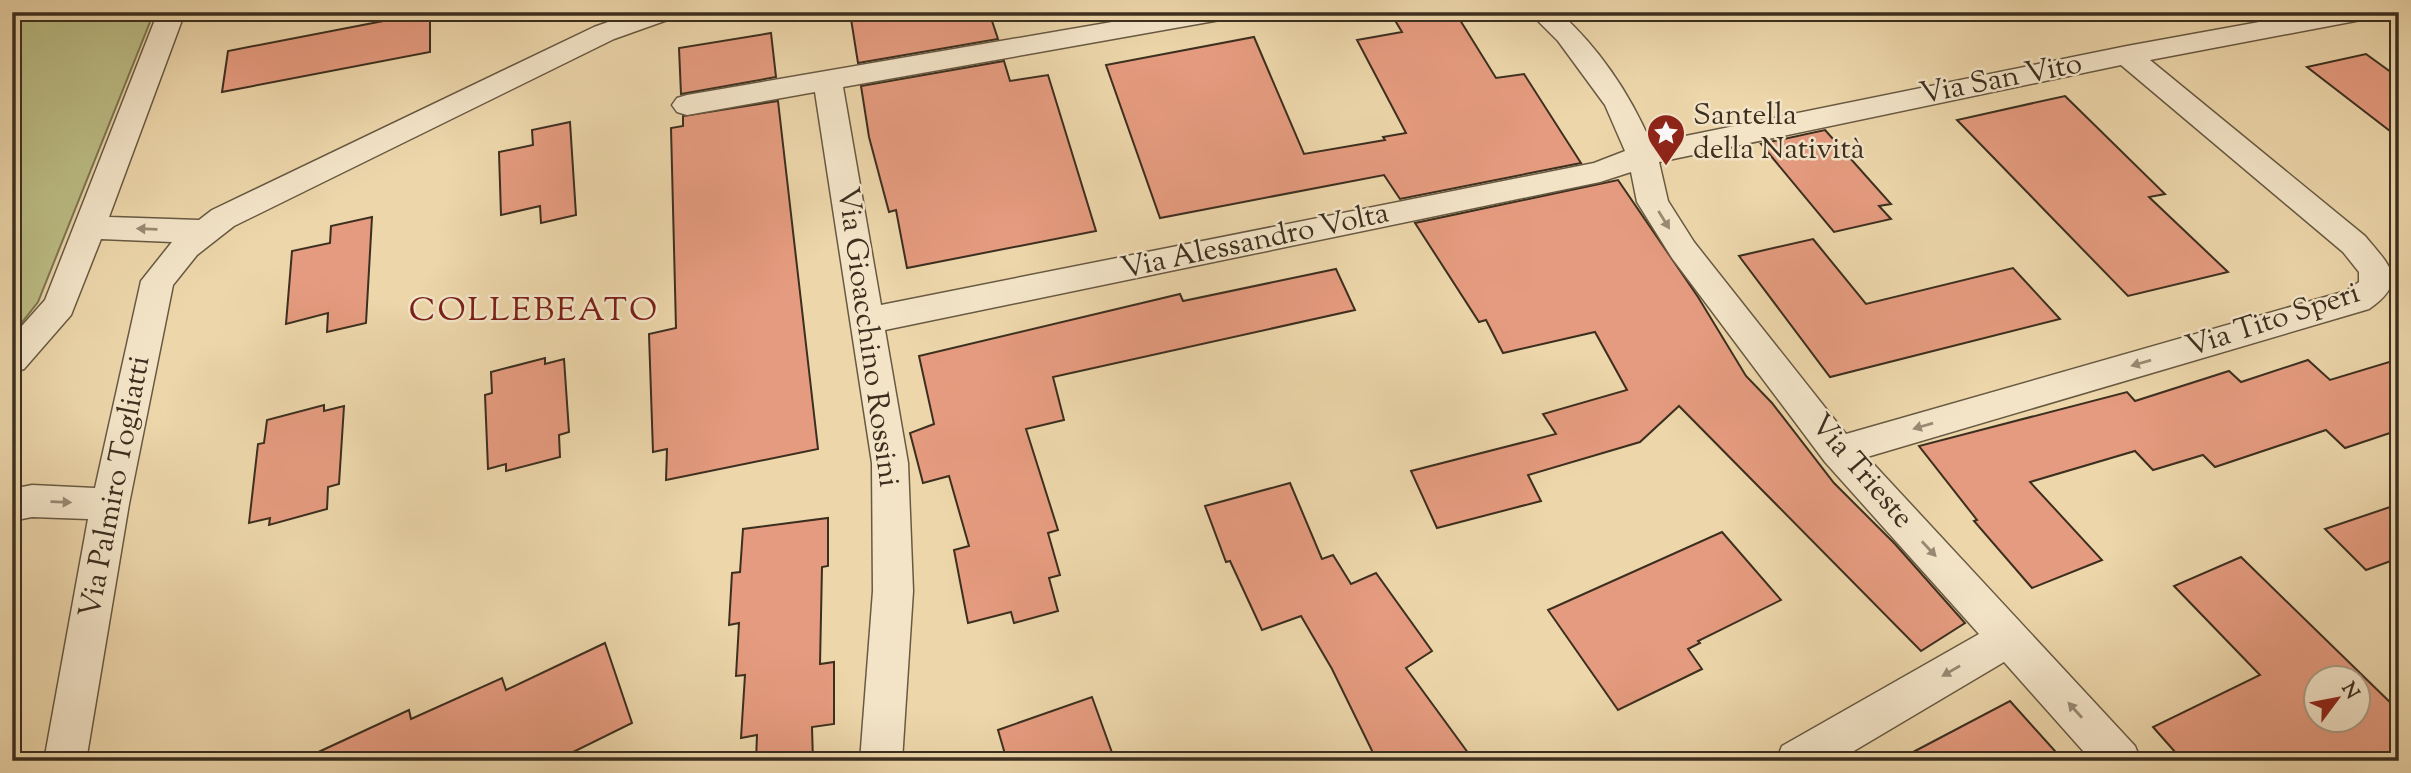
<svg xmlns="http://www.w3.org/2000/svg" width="2411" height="773" font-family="'Sorts Mill Goudy',serif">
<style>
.green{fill:#bcbd85;stroke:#7c7652;stroke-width:2}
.building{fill:#e59b7f;stroke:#3c2f1f;stroke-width:2;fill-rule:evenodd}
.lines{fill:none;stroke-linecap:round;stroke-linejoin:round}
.street-casing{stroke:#685942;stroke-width:3}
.street{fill:#f3e4c8;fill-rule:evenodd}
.oneway{fill:#988a74}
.labels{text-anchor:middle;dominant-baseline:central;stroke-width:5;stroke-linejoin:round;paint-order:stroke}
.street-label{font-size:30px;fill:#3c2f1f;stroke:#f3e4c8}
.poi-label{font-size:30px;fill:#3c2f1f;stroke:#f3e4c8;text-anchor:start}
.quarter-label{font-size:33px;letter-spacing:2px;fill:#7a1f14;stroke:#f3e4c8}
</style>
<rect width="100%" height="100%" fill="#ecd6aa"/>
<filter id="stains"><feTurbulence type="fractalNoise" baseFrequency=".00286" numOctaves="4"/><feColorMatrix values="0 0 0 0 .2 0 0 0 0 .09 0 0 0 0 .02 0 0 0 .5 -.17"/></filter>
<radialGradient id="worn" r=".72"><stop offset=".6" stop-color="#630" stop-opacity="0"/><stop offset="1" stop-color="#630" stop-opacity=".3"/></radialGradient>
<!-- green -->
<path class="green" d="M12 12H154L38 302 12 335Z"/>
<!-- building -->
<g class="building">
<path d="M430 12V52L222 92 228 51Z"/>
<path d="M894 12H989L998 39 858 63 851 19Z"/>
<path d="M1390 12H1455L1496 78 1524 74 1581 163 1400 199 1384 175 1160 218 1106 65 1254 37 1304 154 1385 140 1383 137 1406 133 1357 40 1402 32Z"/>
<path d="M771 33 776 77 681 94 679 48Z"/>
<path d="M2366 54 2399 78V138L2307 67Z"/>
<path d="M1004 61 1010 81 1048 75 1096 231 907 268 896 210 889 212 869 137 861 86Z"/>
<path d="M2065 96 2165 194 2149 197 2228 272 2128 296 1957 120Z"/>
<path d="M778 101 818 449 666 480 667 449 653 452 649 334 676 328 671 128 683 126V116Z"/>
<path d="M570 122 576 215 541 223 540 206 501 215 499 152 533 145 532 130Z"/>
<path d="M1825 130 1891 204 1879 206 1891 219 1834 232 1761 144Z"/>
<path d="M1618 180 1698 297 1746 376 1772 403 1834 483 1895 544 1965 623 1921 651 1679 406 1640 442 1528 475 1541 501 1437 528 1411 471 1556 434 1543 414 1627 390 1595 332 1503 353 1486 320 1479 322 1415 223Z"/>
<path d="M372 217 366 323 327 332 328 313 286 324 292 251 330 243 331 226Z"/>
<path d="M1813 239 1866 304 2013 268 2060 319 1830 377 1739 256Z"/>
<path d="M1336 269 1355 310 1053 377 1064 420 1026 429 1058 530 1048 533 1060 575 1049 578 1058 611 1014 623 1011 612 968 623 954 550 969 546 949 476 923 483 910 433 934 424 919 356 1180 294 1183 301Z"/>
<path d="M545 358V364L564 359 569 432 559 435 560 457 506 471V464L488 469 485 395 492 393 491 372Z"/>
<path d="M2399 359V430L2345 448 2326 430 2215 467 2203 455 2153 470 2135 451 2030 482 2102 560 2032 588 1974 521 1977 520 1919 446 2127 392 2135 401 2229 371 2241 382 2308 360 2330 380Z"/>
<path d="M324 405V411L344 406 339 484 328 487 327 509 269 525 270 518 249 523 258 444 264 443 267 420Z"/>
<path d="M1290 483 1322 559 1333 555 1351 584 1376 573 1432 651 1406 668 1474 761H1377L1332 669 1301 616 1262 630 1230 561 1226 562 1205 506Z"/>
<path d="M2399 504V558L2366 570 2325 529Z"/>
<path d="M828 518V566L822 567 820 664 834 662V724L812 727 813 761H756L757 735 741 738 745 675 736 676 739 623 729 625 732 573 740 572 743 529Z"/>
<path d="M1722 532 1781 600 1698 641 1700 643 1688 649 1702 669 1618 710 1548 610Z"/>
<path d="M2241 557 2399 711V753L2383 761H2183L2153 727 2260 675 2174 586ZM2316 678H2358V720H2316Z"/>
<path d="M605 643 632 723 555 761H299L409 710 411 719 502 678 506 690Z"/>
<path d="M1092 697 1115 761H1007L998 730Z"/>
<path d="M2010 701 2064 761H1896Z"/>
</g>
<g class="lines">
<defs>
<g id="street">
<path d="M158 12H185L109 217 199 220 212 210 594 27 636 12H676L673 18 614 39 234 226 197 255 173 285 129 504 86 761H44L88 519 32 517 12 521V489L32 485 95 488 141 281 172 242 101 239 71 315 24 369 12 373V337L45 300Z"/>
<path d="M1170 12H1233L1230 18 1220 20 843 87 881 305 1594 163 1625 151 1605 105 1558 41 1529 12H1559C1599 48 1630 94 1651 143L2127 46 2314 12H2374L2371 18 2361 20 2150 60 2365 236C2390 266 2409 281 2369 309L1867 457 2135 746 2141 761H2092L2004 662 1837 761H1776L1782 746 1979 634 1825 462 1672 258 1637 202 1631 172 1600 182 885 330 908 463 913 591 902 761H860L873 591 872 463 815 92 687 115 677 112 672 105 677 98 687 95ZM2121 65 2343 252 2359 272V282L2346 291 1846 434 1694 242 1668 201 1659 162Z"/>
</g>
</defs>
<!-- street casing -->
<use href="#street" class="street-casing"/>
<!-- street -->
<use href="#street" class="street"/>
</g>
<!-- one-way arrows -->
<defs><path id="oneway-solid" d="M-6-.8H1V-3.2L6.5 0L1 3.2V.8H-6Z" transform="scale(1.75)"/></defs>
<g class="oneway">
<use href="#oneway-solid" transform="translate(1664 220) rotate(58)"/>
<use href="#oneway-solid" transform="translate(147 229) rotate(-178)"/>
<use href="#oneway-solid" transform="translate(2141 363) rotate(164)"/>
<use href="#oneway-solid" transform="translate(1923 426) rotate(164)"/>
<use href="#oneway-solid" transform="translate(61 502) rotate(2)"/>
<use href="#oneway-solid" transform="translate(1929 549) rotate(47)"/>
<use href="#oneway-solid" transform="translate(1951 671) rotate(150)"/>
<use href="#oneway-solid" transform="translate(2075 710) rotate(-132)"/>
</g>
<!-- icons -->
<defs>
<symbol id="sight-pin" viewBox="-11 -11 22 30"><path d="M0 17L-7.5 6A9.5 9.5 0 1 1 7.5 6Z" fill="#8f2418" stroke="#f3e4c8"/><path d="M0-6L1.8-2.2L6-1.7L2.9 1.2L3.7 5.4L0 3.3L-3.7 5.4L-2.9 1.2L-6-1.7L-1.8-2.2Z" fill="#fff"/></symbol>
</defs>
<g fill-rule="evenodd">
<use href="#sight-pin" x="1644" y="111" width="44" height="60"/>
</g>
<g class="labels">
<!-- street labels -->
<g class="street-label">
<text transform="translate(2001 80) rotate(-11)">Via San Vito</text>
<text transform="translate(1255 242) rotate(-12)">Via Alessandro Volta</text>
<text transform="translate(2273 321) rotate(-18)">Via Tito Speri</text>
<text transform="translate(867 337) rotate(82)">Via Gioacchino Rossini</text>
<text transform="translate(1861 472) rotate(49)">Via Trieste</text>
<text transform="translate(116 487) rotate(-79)">Via Palmiro Togliatti</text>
</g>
<!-- poi labels -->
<g class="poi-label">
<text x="1693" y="116">Santella<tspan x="1693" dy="34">della Natività</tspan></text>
</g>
<!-- quarter labels -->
<g class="quarter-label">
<text x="534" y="312">COLLEBEATO</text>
</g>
</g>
<!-- margin -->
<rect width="2411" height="773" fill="none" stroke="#ecd6aa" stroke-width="42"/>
<rect x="14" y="14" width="2383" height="745" fill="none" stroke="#3c2f1f" stroke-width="3.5"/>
<rect x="21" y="21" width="2369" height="731" fill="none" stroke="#3c2f1f" stroke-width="2"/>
<!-- north arrow -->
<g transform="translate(2337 699) rotate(58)"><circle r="33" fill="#f3e4c8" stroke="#aa9c84" stroke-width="2"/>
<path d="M0-5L12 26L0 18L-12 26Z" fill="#8f2418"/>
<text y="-10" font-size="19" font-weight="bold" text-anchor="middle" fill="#3c2f1f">N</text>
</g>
<rect width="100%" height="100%" filter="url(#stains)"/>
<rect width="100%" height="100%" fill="url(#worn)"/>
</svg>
